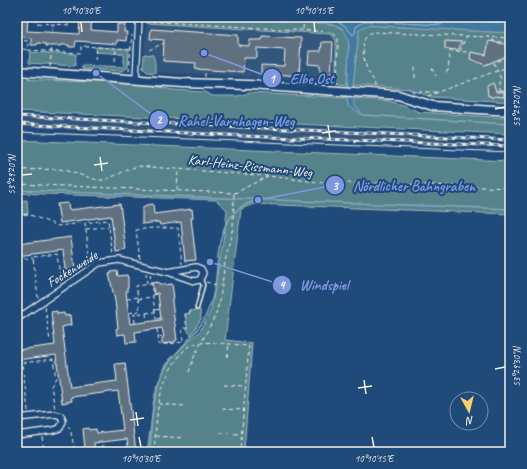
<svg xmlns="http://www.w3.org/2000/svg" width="527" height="469" font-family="Caveat,sans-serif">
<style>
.built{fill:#32567c}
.green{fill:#55828b;stroke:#a4baba}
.water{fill:#437a9f;stroke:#8aaabc}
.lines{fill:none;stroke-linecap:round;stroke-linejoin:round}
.shore{stroke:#adc1cb;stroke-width:1}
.stream{stroke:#8aaabc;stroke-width:1.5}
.building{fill:#5f7180;stroke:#f4f1e8}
.lane-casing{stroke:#f4f1e8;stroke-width:5.5}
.street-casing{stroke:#f4f1e8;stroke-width:8}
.secondary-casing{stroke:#f4f1e8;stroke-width:11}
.path{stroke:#f4f1e8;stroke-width:1;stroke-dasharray:4 3;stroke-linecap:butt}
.lane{stroke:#1f4a7a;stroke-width:2.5}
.street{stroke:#1f4a7a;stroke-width:5.5}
.secondary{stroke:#1f4a7a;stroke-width:8}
.tram{stroke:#f4f1e8;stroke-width:1}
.rail-casing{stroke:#f4f1e8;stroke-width:3}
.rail{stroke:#1f4a7a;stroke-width:1.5;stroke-dasharray:4.5;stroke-linecap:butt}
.ticks{fill:none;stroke:#f4f1e8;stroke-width:1.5}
.labels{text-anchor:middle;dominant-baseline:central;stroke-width:4;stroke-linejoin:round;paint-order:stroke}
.street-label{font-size:14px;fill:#f4f1e8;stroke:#1f4a7a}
.leader{fill:none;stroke:#7e97df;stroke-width:1.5}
.callout-dot{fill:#7e97df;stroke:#1f4a7a;stroke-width:1.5}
.mark-label{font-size:12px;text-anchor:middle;font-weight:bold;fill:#fff}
.callout-label{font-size:15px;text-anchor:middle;font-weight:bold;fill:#7e97df;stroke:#1f4a7a;stroke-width:4;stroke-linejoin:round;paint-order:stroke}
.neatline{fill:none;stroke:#f4f1e8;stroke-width:1.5}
.ticks-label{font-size:10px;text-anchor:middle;fill:#f4f1e8}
</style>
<rect width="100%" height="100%" fill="#1f4a7a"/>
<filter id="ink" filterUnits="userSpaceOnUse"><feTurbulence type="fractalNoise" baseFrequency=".025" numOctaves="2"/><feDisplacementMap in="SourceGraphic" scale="8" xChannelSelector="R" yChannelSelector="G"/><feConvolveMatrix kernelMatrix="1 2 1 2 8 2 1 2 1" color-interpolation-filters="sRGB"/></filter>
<g filter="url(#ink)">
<!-- built -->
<g class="built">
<path d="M146 23 329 34 333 36 336 41V82L147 72 143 68Z"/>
<path d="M17 114 248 124 444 134 443 145 238 138 17 127Z"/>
</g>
<!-- green -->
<g class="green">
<path d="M100 17H131L130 21 105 20Z"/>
<path d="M146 17H224L333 24C339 27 345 30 348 36 351 46 347 73 347 85L339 84 336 82V41L333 36 329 34 146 23Z"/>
<path d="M414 17H496L510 18V23Z"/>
<path d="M366 25 510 33V102L431 97 409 89 353 85 359 29Z"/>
<path d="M96 47 129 49 128 67 123 71 82 69V65L124 67V54L95 52Z"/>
<path d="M30 52 76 54 75 66 29 63Z"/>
<path d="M144 54 153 55 155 63V73L147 72 143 68Z"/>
<path d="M17 79 145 84 173 90 205 92 213 96H237L249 93 333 97 389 101 400 104 419 112 510 118V134L17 111Z"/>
<path d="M17 140 510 161V214L254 204 241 209 225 340 252 343 244 452H147L154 403 166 363 200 331 211 310 225 229 227 210 216 200 17 193Z"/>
<path d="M27 200 28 214 17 215V201Z"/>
<path d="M197 310H200L201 319 191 335 188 331 185 314 190 313V311Z"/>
</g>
<!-- water -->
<path class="water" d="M225 17H414L510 23V33L366 25 359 30 353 85 354 106 363 115 355 111 348 106 347 98 349 45 347 36 342 28 333 24Z"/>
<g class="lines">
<!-- shore -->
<g class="shore">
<path d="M289 17 334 20 344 25 353 35 355 33 356 27 365 21 441 25 443 23 441 17"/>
<path d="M381 17 434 20 435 17"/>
</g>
<!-- stream -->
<g class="stream">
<path d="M363 115 510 124"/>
<path d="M17 190 510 209"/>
<path d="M150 452C151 423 151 388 168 364 180 346 199 333 207 313 209 307 212 301 213 295 221 266 212 228 240 208 244 204 251 203 256 200"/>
</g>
</g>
<!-- building -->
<g class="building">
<path d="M18 17H28L27 31 79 34 80 17H92L91 30 117 32V24H125L124 32H127L126 41 117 40V44L76 41 75 47H69V45H60V46H46V44L38 43 37 45H31V38L17 37Z"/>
<path d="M151 29 238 35V45L249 46 250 40H262V36L301 38 299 76 261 73V65L284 66 285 50 257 48V58H244L243 72 195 69 196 63 163 61 164 40 150 39Z"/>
<path d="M445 41 462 42 458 50 445 49Z"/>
<path d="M489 41 510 45V52L508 53 509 55 485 65 470 59 471 52 486 55Z"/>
<path d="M322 42H333L331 77 320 76V65L308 64 309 51H321Z"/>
<path d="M493 83 496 92H504V97L494 96 492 98 491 96H488L487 86Z"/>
<path d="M68 203 69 210 120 204 126 250 116 252 111 216 60 223 57 204Z"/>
<path d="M153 204 154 214 192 209 193 218H191L196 260 185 261 181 222 160 225 159 222 142 224V208H144L146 205Z"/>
<path d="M71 237 75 269 65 270 63 250 17 256V244Z"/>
<path d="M117 271 118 276 127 275 128 278V288H127V292H126L130 324 161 320 158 293 154 294 152 283 158 282 159 284H162V285L172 284 174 298H172V302L177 340 175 341V342L162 344V338L164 337 162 328 135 332 136 342 126 343 125 334 117 335 116 329 118 328 115 301 109 274H111V272Z"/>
<path d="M57 311V314L64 313 65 316 70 315 71 325 62 327 70 387 117 381 115 364 125 363 136 452H129L127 439 94 443V448L85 449 83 429 88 428 89 430 96 429 97 433 123 430 118 391 71 397 72 401 62 403 56 355 17 360V350L55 345 51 312Z"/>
</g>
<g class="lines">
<defs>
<path id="lane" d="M197 308 203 285 201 280"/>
<g id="street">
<path d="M136 79 139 17"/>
<path d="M17 319 99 263 119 260 168 272 194 281 200 280 203 273 201 269 196 267 168 272"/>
<path d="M17 418 55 414 61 416 63 421 60 428 54 430 17 435"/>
</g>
<path id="secondary" d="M17 71 183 83 249 85 398 95 433 106 510 111"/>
</defs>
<!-- lane casing -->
<use href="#lane" class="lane-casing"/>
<!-- street casing -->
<use href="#street" class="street-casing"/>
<!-- secondary casing -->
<use href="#secondary" class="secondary-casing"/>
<!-- path -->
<g class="path">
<path d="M35 17 36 23 69 25 74 17"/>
<path d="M102 17 106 19 133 20"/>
<path d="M72 21 80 22"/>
<path d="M145 21 332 32 338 38 337 85"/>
<path d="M303 29 304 17"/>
<path d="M52 33 53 25"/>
<path d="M493 39V41L510 43"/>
<path d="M17 40 28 41 27 50 81 53V46L133 49"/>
<path d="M23 49 27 50"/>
<path d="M149 50 164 43"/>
<path d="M460 51 466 37"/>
<path d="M95 60 96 47"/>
<path d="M115 61 116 48"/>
<path d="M50 67 52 46"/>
<path d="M432 68 436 76"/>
<path d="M129 71 132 35"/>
<path d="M446 72 448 71 450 51 468 52"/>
<path d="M205 77V70"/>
<path d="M415 78V67"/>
<path d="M375 87C375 80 372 78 369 73 364 65 360 42 367 36 367 35 371 33 372 32L510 38"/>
<path d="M500 91 508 92"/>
<path d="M412 92H439"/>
<path d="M499 92V82L501 79 494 63 510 55"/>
<path d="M428 96 510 66"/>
<path d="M17 170 60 169 98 180H105L137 166 268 176 325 183H374L510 188"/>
<path d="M17 184 234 193 237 192 268 176"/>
<path d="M177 190 178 169"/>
<path d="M17 215 28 214 58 226 84 223"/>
<path d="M86 229 112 226"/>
<path d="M17 259 33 258"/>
<path d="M140 259 136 230 152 228H178L182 264"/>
<path d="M90 261 85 223 108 220 113 256"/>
<path d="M146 273 147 284"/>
<path d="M150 274 156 320"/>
<path d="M206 282 220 286"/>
<path d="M153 295 159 294"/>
<path d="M38 298 33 257 57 254 61 283"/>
<path d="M138 298 140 312"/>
<path d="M127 299 138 297 136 286 151 284"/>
<path d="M138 299 152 297"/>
<path d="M45 307 50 341"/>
<path d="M155 310 160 309"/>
<path d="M129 313 139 311"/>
<path d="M146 313 147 322"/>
<path d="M157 319 161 318 162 321"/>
<path d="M135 323 134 314 155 312"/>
<path d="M157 329 159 345 183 342 182 328H187L185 314 190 313V311L193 310"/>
<path d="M158 337 163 336"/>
<path d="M227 357 229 345"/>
<path d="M189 372 194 357 215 316 220 300 225 262 233 227 234 193"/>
<path d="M224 385 245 386"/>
<path d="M159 404 186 406"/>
<path d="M222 409 243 410"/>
<path d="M28 411 22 363 53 359 56 378 51 386 55 409"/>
<path d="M68 426 70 428 75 452"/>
<path d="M220 433 241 434"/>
<path d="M156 436 184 438"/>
<path d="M42 437 44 452"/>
<path d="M92 452H97V447L104 446 108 452"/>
<path d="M154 452C157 417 156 387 178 358 182 352 187 346 194 344 206 340 235 345 249 346L240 452"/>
</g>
<!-- lane -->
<use href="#lane" class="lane"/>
<!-- street -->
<use href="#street" class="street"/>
<!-- secondary -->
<use href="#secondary" class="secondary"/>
<!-- tram -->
<path class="tram" d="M17 132 510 152"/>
<defs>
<g id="rail">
<path d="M17 116 510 140"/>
<path d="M17 124 244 136 510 146"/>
</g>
</defs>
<!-- rail casing -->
<use href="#rail" class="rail-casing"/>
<!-- rail -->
<use href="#rail" class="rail"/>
</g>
</g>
<!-- ticks -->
<path class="ticks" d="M81 22 82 32M314 22 315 32M495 109 505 107M328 125 330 139M322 133 336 131M100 157 102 171M94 165 108 163M22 175 32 174M495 369 505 367M364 380 366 394M358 388 372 386M136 412 138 426M130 420 144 418M139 437 141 447M372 437 374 447"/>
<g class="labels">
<!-- street labels -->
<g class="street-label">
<text transform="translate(250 166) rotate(6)">Karl-Heinz-Rissmann-Weg</text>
<text transform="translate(72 269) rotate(-32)">Fockenweide</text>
</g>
</g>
<!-- callouts -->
<path class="leader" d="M204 53L272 78M96 73L159 120M258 200L335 185M210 262L282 285"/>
<g class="callout-dot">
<circle cx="204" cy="53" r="4"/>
<circle cx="96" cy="73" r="4"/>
<circle cx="258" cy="200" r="4"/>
<circle cx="210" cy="262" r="4"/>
<circle cx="272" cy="78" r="10"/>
<circle cx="159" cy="120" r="10"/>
<circle cx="335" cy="185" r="10"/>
<circle cx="282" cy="285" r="10"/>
</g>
<g class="mark-label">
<text x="272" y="83">1</text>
<text x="159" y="124">2</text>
<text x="335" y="190">3</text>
<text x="282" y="289">4</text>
</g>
<g class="callout-label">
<text x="312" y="84">Elbe Ost</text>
<text x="236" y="126">Rahel-Varnhagen-Weg</text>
<text x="414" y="191">Nördlicher Bahngraben</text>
<text x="324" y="290">Windspiel</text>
</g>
<!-- margin -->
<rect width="527" height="469" fill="none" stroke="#1f4a7a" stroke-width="44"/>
<!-- north arrow -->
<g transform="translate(469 411) rotate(172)"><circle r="19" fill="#1f4a7a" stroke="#748da6"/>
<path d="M0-3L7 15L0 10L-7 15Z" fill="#ffd166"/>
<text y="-6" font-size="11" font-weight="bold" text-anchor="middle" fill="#f4f1e8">N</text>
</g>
<rect x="22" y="22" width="483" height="425" class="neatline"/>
<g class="ticks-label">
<text x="81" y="14">10°10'30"E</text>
<text x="314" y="14">10°10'15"E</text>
<text transform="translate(516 107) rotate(-90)" y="4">53°29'20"N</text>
<text transform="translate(11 175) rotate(-90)" y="4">53°29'20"N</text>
<text transform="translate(516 367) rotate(-90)" y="4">53°29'30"N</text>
<text x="141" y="462">10°10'30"E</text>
<text x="374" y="462">10°10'15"E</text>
</g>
</svg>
